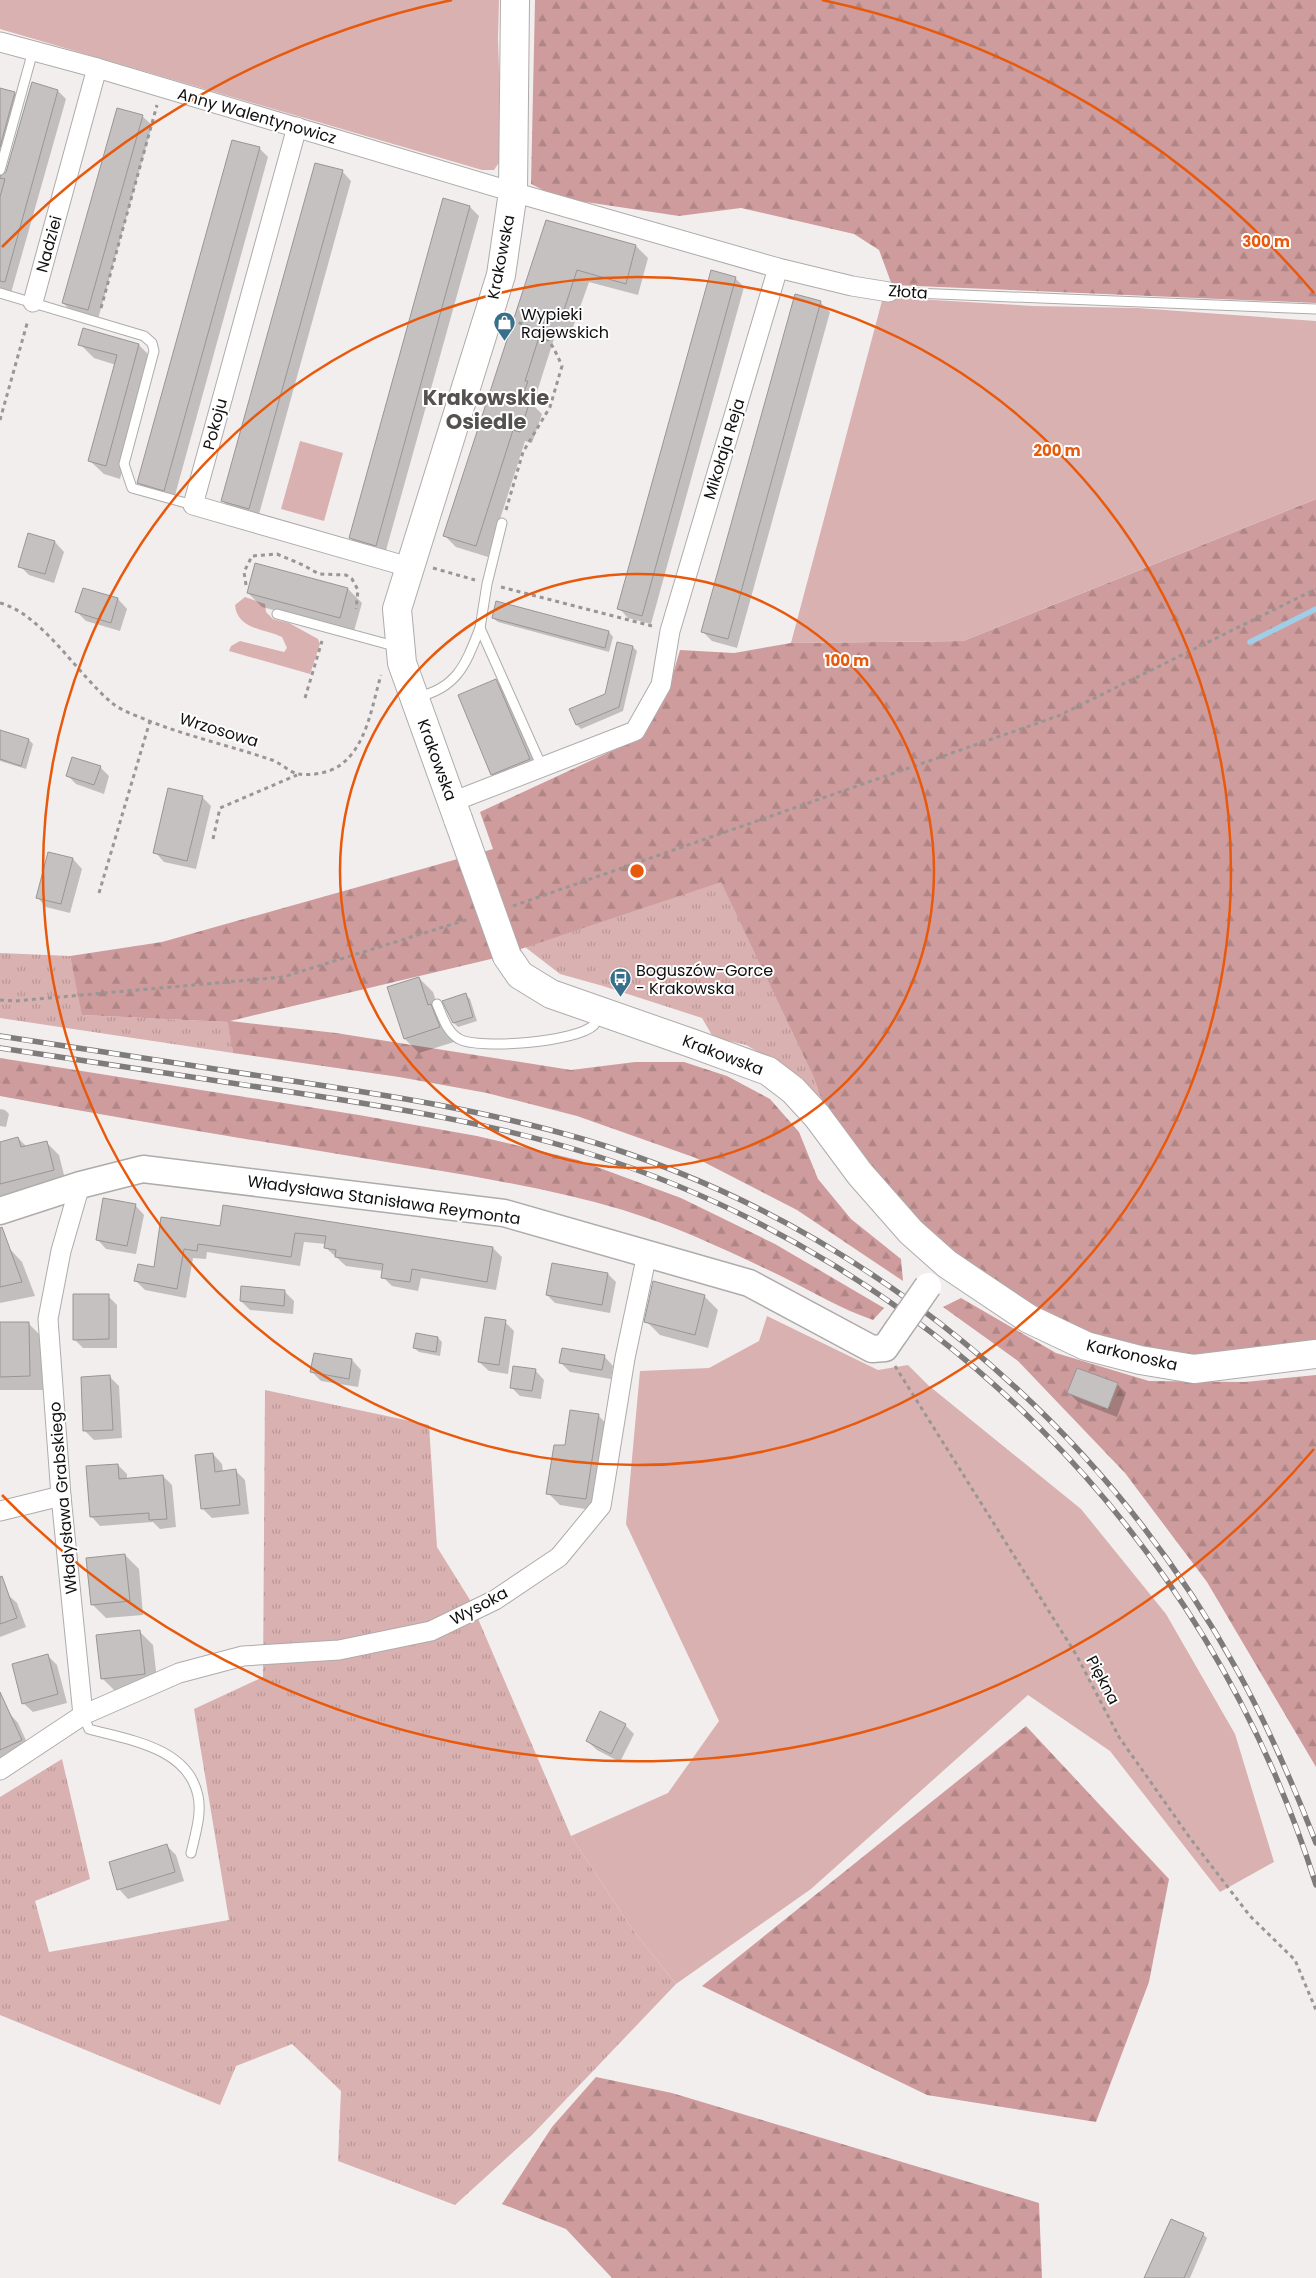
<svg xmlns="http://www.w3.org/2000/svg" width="1316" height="2278" font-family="Poppins,sans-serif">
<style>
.grass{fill:url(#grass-tufts)}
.forest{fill:url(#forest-firs)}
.garden{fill:#d9b1b0}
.shadow{fill:#0003}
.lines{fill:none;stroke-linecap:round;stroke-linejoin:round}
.stream{stroke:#9fcee6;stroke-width:5.5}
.building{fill:#c6c1c1;stroke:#9a9595}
.lane-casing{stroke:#afabab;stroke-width:11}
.street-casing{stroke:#afabab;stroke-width:21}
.secondary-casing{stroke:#afabab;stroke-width:29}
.primary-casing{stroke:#afabab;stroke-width:30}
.path{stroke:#999696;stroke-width:3;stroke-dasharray:4 4;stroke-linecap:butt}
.lane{stroke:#fff;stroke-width:9}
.street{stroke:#fff;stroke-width:19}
.secondary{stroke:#fff;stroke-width:26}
.primary{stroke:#fff;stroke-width:28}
.rail-casing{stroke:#7e7b7b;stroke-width:5.5}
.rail{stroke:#fff;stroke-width:4;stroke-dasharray:11;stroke-linecap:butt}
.secondary-bridge-casing{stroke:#afabab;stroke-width:29;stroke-linecap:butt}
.primary-bridge-casing{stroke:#afabab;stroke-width:30;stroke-linecap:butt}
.secondary-bridge{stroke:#fff;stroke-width:26}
.primary-bridge{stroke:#fff;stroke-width:28}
.ring{fill:none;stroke:#e8590c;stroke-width:2.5}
.labels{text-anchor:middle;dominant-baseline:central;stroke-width:4;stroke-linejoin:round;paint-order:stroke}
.street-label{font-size:16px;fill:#111010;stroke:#fff}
.poi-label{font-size:16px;fill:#111010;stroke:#fff;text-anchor:start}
.district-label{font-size:21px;font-weight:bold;fill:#555151;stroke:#fff}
.centre{fill:#e8590c;stroke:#fff;stroke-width:2.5}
.ring-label{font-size:15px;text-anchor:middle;font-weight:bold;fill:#e8590c;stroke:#fff;stroke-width:4;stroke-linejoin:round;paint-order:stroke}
</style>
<defs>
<pattern id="grass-tufts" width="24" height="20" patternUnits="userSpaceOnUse" patternTransform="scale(1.25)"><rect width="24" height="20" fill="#d9b1b0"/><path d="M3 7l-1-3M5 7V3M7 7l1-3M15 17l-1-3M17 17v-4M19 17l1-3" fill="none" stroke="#b99796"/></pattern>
<pattern id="forest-firs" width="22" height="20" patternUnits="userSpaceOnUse" patternTransform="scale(1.25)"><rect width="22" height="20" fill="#ce9c9c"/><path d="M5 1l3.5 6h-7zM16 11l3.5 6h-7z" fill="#b08585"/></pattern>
</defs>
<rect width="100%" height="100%" fill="#f3eeee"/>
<!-- grass -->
<g class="grass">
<path d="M721 881 813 1076 829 1119 790 1070 746 1045 713 1037 702 1018 603 986 560 974 525 947Z"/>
<path d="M0 953 70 956 83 1015 229 1022 233 1053 0 1018Z"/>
<path d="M265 1390 429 1425 437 1547 470 1600 571 1836 632 1929 676 1984 532 2135 455 2205 338 2161 341 2091 292 2044 236 2066 220 2105 0 2015V1797L62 1759 90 1879 35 1901 49 1952 229 1920 194 1709 263 1677Z"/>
</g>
<!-- forest -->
<g class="forest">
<path d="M535 0H1316V303L892 285 879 250 854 234 741 208 679 216 559 198 531 184Z"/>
<path d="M1316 499V1343L1195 1357 1143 1348 1089 1332 1016 1296 918 1227 829 1119 813 1076 721 882 491 959 230 1021 336 1033 571 1070 635 1062H684L727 1076 770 1099 799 1132 818 1179 851 1219 901 1259 903 1281 797 1210 696 1158 577 1116 487 1093 399 1077 233 1053 228 1022 82 1015 70 956 162 942 493 849 480 812 644 736 669 687 680 650 734 653 791 643 963 641Z"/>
<path d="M0 1058 359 1115 477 1136 578 1160 681 1198 775 1244 884 1308 873 1320C841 1309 813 1292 783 1277 731 1252 678 1227 623 1210 534 1184 441 1171 350 1156 233 1137 117 1118 0 1096Z"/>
<path d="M961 1298 1056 1353 1149 1381 1245 1382 1316 1375V1767L1207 1582 1125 1473 1018 1361 943 1307Z"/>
<path d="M1026 1726 1169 1879 1149 1982 1096 2122 927 2095 702 1986Z"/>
<path d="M596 2077 672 2093 1039 2203 1042 2278H612L566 2229 502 2204 552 2127Z"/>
</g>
<!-- garden -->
<g class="garden">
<path d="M0 0H499L498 38 502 158 494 170H482L0 29Z"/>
<path d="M883 297 1034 306 1138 308 1316 321V499L963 641 791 643Z"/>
<path d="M300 441 343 453 324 521 281 509Z"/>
<path d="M245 597 265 604 266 612 273 619 289 623 318 639 320 644 310 674 229 651 231 646 240 641 284 652 287 648 282 637C264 629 237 629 235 605Z"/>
<path d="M767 1316 878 1370 908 1365 928 1385 1081 1509 1166 1614 1235 1734 1274 1862 1220 1892 1110 1751 1028 1695 811 1889 676 1984 632 1929 571 1836 668 1793 719 1721 626 1524 640 1371 709 1368 759 1341Z"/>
</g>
<!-- shadow -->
<g class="shadow">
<path d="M33 84 58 91 66 99 11 293 0 290V89L15 93 22 101 1 176 7 172Z"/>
<path d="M142 116 152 125 98 319 72 312 63 303Z"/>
<path d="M259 148 268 157 174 499 148 492 139 483Z"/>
<path d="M342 171 351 181 258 518 232 510 223 501Z"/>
<path d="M470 207 479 216 385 554 360 547 350 538Z"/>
<path d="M547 222 636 246 648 258 638 295 589 282 572 330 558 326 537 392 539 394 535 407 542 414 532 443 525 441 488 557 456 547 444 535Z"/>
<path d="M735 278 744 287 651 624 628 618 619 608Z"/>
<path d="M796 296 821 303 830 312 737 648 712 641 703 632Z"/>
<path d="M84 329 139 345 153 359 120 479 104 474 89 460 116 365 94 358 80 344Z"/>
<path d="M55 542 64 552 54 583 29 575 20 566Z"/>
<path d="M256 564 348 589 362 603 354 631 262 607 248 593Z"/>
<path d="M83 589 118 599 127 609 120 631 86 621 77 612Z"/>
<path d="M497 603 609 632 613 637 609 652 498 622 493 618Z"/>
<path d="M633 647 637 651 623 711 581 729 577 725 571 710 606 695Z"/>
<path d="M496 681 510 695 543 773 506 788 492 774Z"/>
<path d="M0 731 29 740 33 744 26 769 0 761Z"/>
<path d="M100 767 109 776 104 794 76 784 67 775Z"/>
<path d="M202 797 211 806 196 869 164 862 155 852Z"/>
<path d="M49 853 73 859 82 869 70 913 46 907 37 897Z"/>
<path d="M419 978 433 992 441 1016 445 1020 454 1042 419 1053 405 1039 389 988Z"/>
<path d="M466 995 470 999 477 1021 458 1027 454 1023Z"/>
<path d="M0 1109 5 1110 9 1114 6 1127 0 1126Z"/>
<path d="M18 1138 27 1147 46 1142 59 1155 66 1183 0 1200V1143Z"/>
<path d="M135 1205 144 1215 136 1254 106 1249 97 1239Z"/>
<path d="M162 1219 221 1227 493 1248 502 1257 496 1290 421 1278 418 1291 392 1286 383 1277V1271L346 1266 326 1248V1244L304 1242 300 1266 207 1252 206 1259 193 1258 186 1298 145 1290 136 1281 156 1268Z"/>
<path d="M8 1247 22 1262 35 1296 0 1303V1249Z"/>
<path d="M553 1264 608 1274 616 1282 610 1313 555 1303 547 1295Z"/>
<path d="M285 1292 294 1301 293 1314 250 1310 241 1301Z"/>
<path d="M108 1296 117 1305V1348H83L74 1339Z"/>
<path d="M704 1296 718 1310 708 1348 660 1335 646 1321Z"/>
<path d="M505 1322 514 1331 508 1374 489 1371 479 1362Z"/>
<path d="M28 1323 42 1337 44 1390H0V1324Z"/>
<path d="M438 1338 442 1342 440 1356 419 1352 414 1348Z"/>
<path d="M315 1354 352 1360 361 1370 358 1387 321 1381 312 1372Z"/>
<path d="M604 1356 613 1366 611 1379 570 1372 561 1363Z"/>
<path d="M535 1370 544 1380 541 1399 520 1396 511 1387Z"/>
<path d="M110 1377 119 1386 122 1438 94 1440 85 1431Z"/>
<path d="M1117 1384 1126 1393 1117 1417 1078 1402 1069 1393Z"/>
<path d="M598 1415 610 1428 598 1511 560 1505 548 1493Z"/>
<path d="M213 1454 222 1464 223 1472 236 1471 245 1480 249 1514 212 1518 203 1509 197 1456Z"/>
<path d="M118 1465 127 1474V1479L163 1476 172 1485 176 1527 160 1529 153 1522 100 1526 91 1516Z"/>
<path d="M125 1555 139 1569 143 1615 106 1618 92 1604Z"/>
<path d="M7 1594 17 1603 26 1627 0 1637V1596Z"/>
<path d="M139 1631 153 1645 158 1688 116 1692 102 1678Z"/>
<path d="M47 1655 57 1665 67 1703 33 1712 23 1703Z"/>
<path d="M9 1713 18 1723 30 1749 0 1763V1718Z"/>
<path d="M625 1725 634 1734 620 1762 597 1750 587 1741Z"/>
<path d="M167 1846 176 1855 184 1881 128 1899 119 1889Z"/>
<path d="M1203 2234 1207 2238 1190 2278H1146Z"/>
</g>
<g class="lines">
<!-- stream -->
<path class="stream" d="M1250 642 1316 609"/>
</g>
<!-- building -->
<g class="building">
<path d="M32 82 58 90 5 282 0 281V197L5 179 0 178V176L6 172Z"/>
<path d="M0 88 15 92 0 147Z"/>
<path d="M117 108 143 115 88 310 62 303Z"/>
<path d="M232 140 260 147 164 491 137 483Z"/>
<path d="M315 163 343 170 249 509 221 501Z"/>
<path d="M443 198 470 206 376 546 349 538Z"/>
<path d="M546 220 636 245 626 284 577 270 561 319 546 315 525 381H528L522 398 530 401 520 432 513 430 476 546 443 536Z"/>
<path d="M711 270 736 277 642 616 617 609Z"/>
<path d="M795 294 821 301 728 639 701 632Z"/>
<path d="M83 328 139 344 106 466 88 461 117 355 78 345Z"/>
<path d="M28 533 55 541 45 574 18 567Z"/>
<path d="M255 563 348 588 340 618 247 593Z"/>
<path d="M83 588 118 598 111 623 75 612Z"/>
<path d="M496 601 609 631 605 648 492 618Z"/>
<path d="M617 642 633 646 619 707 576 725 569 709 605 694Z"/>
<path d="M496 679 530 759 491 775 458 695Z"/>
<path d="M0 730 29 739 21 766 0 759Z"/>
<path d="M72 757 101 766 94 785 66 776Z"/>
<path d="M168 788 203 796 187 861 153 853Z"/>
<path d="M48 852 73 858 61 904 36 898Z"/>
<path d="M419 977 428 1005 431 1004 440 1027 404 1039 387 987Z"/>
<path d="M466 993 473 1017 453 1023 442 1001Z"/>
<path d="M18 1137 21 1147 47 1141 54 1170 0 1184V1142Z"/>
<path d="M103 1198 136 1204 127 1246 96 1240Z"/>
<path d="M223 1205 493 1247 487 1282 412 1269 410 1282 381 1278 383 1264 335 1257 336 1250 324 1248 326 1236 295 1233 291 1257 198 1244 197 1251 184 1249 177 1289 134 1281 138 1264 154 1267 161 1217 220 1226Z"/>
<path d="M2 1227 22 1282 0 1287V1228Z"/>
<path d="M552 1263 608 1273 602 1305 546 1295Z"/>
<path d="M653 1281 705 1295 695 1335 644 1322Z"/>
<path d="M241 1286 285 1290 284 1306 240 1301Z"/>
<path d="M73 1294H109V1339L73 1340Z"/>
<path d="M485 1317 506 1320 499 1365 478 1362Z"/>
<path d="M0 1322H29L30 1376 0 1377Z"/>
<path d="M416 1333 438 1337 436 1352 413 1348Z"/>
<path d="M562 1348 605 1355 602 1370 559 1363Z"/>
<path d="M314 1353 352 1359 349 1379 310 1372Z"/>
<path d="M513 1366 536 1369 532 1391 510 1388Z"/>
<path d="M1077 1368 1118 1383 1108 1409 1067 1393Z"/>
<path d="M110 1375 113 1430 83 1431 81 1377Z"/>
<path d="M570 1410 599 1414 586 1499 546 1494 554 1445H565Z"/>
<path d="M213 1453 215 1472 236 1469 240 1505 201 1509 195 1455Z"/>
<path d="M118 1464 119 1479 163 1475 167 1519 149 1520V1513L90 1517 86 1466Z"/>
<path d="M125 1554 130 1601 91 1605 86 1558Z"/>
<path d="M2 1576 17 1618 0 1624V1577Z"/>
<path d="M140 1630 145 1674 101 1679 96 1635Z"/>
<path d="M48 1654 58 1694 22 1704 12 1664Z"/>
<path d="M0 1692 22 1740 0 1750Z"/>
<path d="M600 1711 626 1724 611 1754 586 1741Z"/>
<path d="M167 1844 175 1872 117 1890 109 1862Z"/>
<path d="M1171 2219 1204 2233 1184 2278H1144Z"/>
</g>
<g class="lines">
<defs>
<g id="lane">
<path d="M0 170 33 51"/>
<path d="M889 292 1316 309"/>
<path d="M0 293 144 336 152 343 154 351 124 464 132 488 193 505"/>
<path d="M502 523 487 584 480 628 542 767"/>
<path d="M277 614 398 647"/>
<path d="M417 697C458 688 466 663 480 628"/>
<path d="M437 1004C443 1017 446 1031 459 1039 479 1050 577 1042 594 1025 596 1022 597 1017 599 1014"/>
<path d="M83 1715 89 1729C128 1740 188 1747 198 1796 202 1814 195 1835 191 1853"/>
</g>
<g id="street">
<path d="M0 42 97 68 513 192 778 268 852 286 889 292"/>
<path d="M297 127 193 505 409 567"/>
<path d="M33 302 97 68"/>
<path d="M452 802 635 731 661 685 670 631 778 268"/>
<path d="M80 1185 61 1251 48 1319 61 1496 83 1715"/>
<path d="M0 1511 61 1496"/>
<path d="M0 1770 83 1715 179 1673 243 1656 339 1650 431 1631 495 1600 559 1557 601 1506 625 1358 647 1254"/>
</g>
<path id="secondary" d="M0 1211 80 1185 143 1169 504 1213 749 1283 872 1349 885 1348 896 1332"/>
<g id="primary">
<path d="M458 819 402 663 397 609 501 275 513 192 515 0"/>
<path d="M507 956 520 975 551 994 694 1044 768 1071 793 1090 817 1116 860 1174 911 1232 947 1264 1029 1319 1086 1346 1140 1360 1194 1369 1316 1354"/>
</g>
</defs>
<!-- lane casing -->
<use href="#lane" class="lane-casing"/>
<!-- street casing -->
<use href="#street" class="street-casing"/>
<!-- secondary casing -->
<use href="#secondary" class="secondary-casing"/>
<!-- primary casing -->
<use href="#primary" class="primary-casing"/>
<!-- path -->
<g class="path">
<path d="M101 308 157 105"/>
<path d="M0 420 28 320"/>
<path d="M506 510 523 452 550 407 562 366C548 334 544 332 512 320"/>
<path d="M433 568 475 580"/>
<path d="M246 585 244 572 252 556 277 554 303 565 319 574 346 575 352 579 358 590 356 609"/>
<path d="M501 587 652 626"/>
<path d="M0 603C42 614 78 675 112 703 122 711 137 716 149 721 190 737 231 746 272 760 281 763 290 773 299 774 310 776 329 773 339 766 367 747 372 705 381 675"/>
<path d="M305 698 322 641"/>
<path d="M213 839 220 808 297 775"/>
<path d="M99 893 150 721"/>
<path d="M513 906 1058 716 1316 589"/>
<path d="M0 1000 15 1001 283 977 469 919"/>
<path d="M895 1366 1077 1656 1119 1737 1190 1838 1250 1916 1295 1960 1316 2010"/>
</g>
<!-- lane -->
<use href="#lane" class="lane"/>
<!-- street -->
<use href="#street" class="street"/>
<!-- secondary -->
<use href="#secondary" class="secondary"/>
<!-- primary -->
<use href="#primary" class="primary"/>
<defs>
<g id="rail">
<path d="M0 1036C95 1051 191 1065 286 1080 387 1095 488 1111 586 1140 862 1223 1098 1418 1237 1670 1268 1726 1293 1784 1316 1843"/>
<path d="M0 1048C97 1063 194 1077 291 1092 390 1107 491 1123 587 1153 935 1262 1207 1537 1316 1885"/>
</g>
</defs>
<!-- rail casing -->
<use href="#rail" class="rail-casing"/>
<!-- rail -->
<use href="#rail" class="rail"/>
<defs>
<path id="secondary-bridge" d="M896 1332 928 1286"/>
<path id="primary-bridge" d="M458 819 507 956"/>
</defs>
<!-- secondary-bridge casing -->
<use href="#secondary-bridge" class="secondary-bridge-casing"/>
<!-- primary-bridge casing -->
<use href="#primary-bridge" class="primary-bridge-casing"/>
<!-- secondary-bridge -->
<use href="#secondary-bridge" class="secondary-bridge"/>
<!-- primary-bridge -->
<use href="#primary-bridge" class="primary-bridge"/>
</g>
<!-- distance rings -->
<g class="ring">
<circle cx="637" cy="871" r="297"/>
<circle cx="637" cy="871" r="594"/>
<path d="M1314 1449A890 890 0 0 1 2 1495M2 247A890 890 0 0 1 452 0M822 0A890 890 0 0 1 1314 293"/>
</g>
<!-- icons -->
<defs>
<symbol id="shop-pin" viewBox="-11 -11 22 30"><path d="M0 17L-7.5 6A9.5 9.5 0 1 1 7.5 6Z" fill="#38708b" stroke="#fff"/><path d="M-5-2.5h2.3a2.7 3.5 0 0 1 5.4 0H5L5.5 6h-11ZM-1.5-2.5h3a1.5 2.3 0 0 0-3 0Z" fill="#fff"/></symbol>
<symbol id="bus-pin" viewBox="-11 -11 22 30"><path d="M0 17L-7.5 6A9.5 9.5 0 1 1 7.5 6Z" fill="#38708b" stroke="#fff"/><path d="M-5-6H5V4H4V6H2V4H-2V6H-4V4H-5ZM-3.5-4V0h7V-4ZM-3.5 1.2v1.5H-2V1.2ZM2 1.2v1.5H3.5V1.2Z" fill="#fff"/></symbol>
</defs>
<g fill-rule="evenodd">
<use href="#shop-pin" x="492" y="310" width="25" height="34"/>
<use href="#bus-pin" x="608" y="966" width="25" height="34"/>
</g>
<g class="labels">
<!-- street labels -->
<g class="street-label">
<text transform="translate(257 116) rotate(16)">Anny Walentynowicz</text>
<text transform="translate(49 244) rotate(-75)">Nadziei</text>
<text transform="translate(501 257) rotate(-79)">Krakowska</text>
<text transform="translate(908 292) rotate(4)">Złota</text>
<text transform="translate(215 424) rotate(-75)">Pokoju</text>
<text transform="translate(724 449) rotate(-73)">Mikołaja Reja</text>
<text transform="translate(219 730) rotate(17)">Wrzosowa</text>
<text transform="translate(437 760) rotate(70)">Krakowska</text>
<text transform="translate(723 1055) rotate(21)">Krakowska</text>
<text transform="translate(384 1200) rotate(8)">Władysława Stanisława Reymonta</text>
<text transform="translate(1132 1355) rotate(13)">Karkonoska</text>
<text transform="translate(63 1498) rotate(-95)">Władysława Grabskiego</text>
<text transform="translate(479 1606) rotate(-28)">Wysoka</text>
<text transform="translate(1103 1680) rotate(62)">Piękna</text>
</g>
<!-- poi labels -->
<g class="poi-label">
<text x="521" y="314">Wypieki<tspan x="521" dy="18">Rajewskich</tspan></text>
<text x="636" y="970">Boguszów-Gorce<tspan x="636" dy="18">- Krakowska</tspan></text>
</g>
<!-- district labels -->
<g class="district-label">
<text x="486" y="397">Krakowskie<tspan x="486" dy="24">Osiedle</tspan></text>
</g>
</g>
<circle cx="637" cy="871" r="8" class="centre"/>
<g class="ring-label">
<text x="1266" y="247">300 m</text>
<text x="1057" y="456">200 m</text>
<text x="847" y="666">100 m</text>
</g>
</svg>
